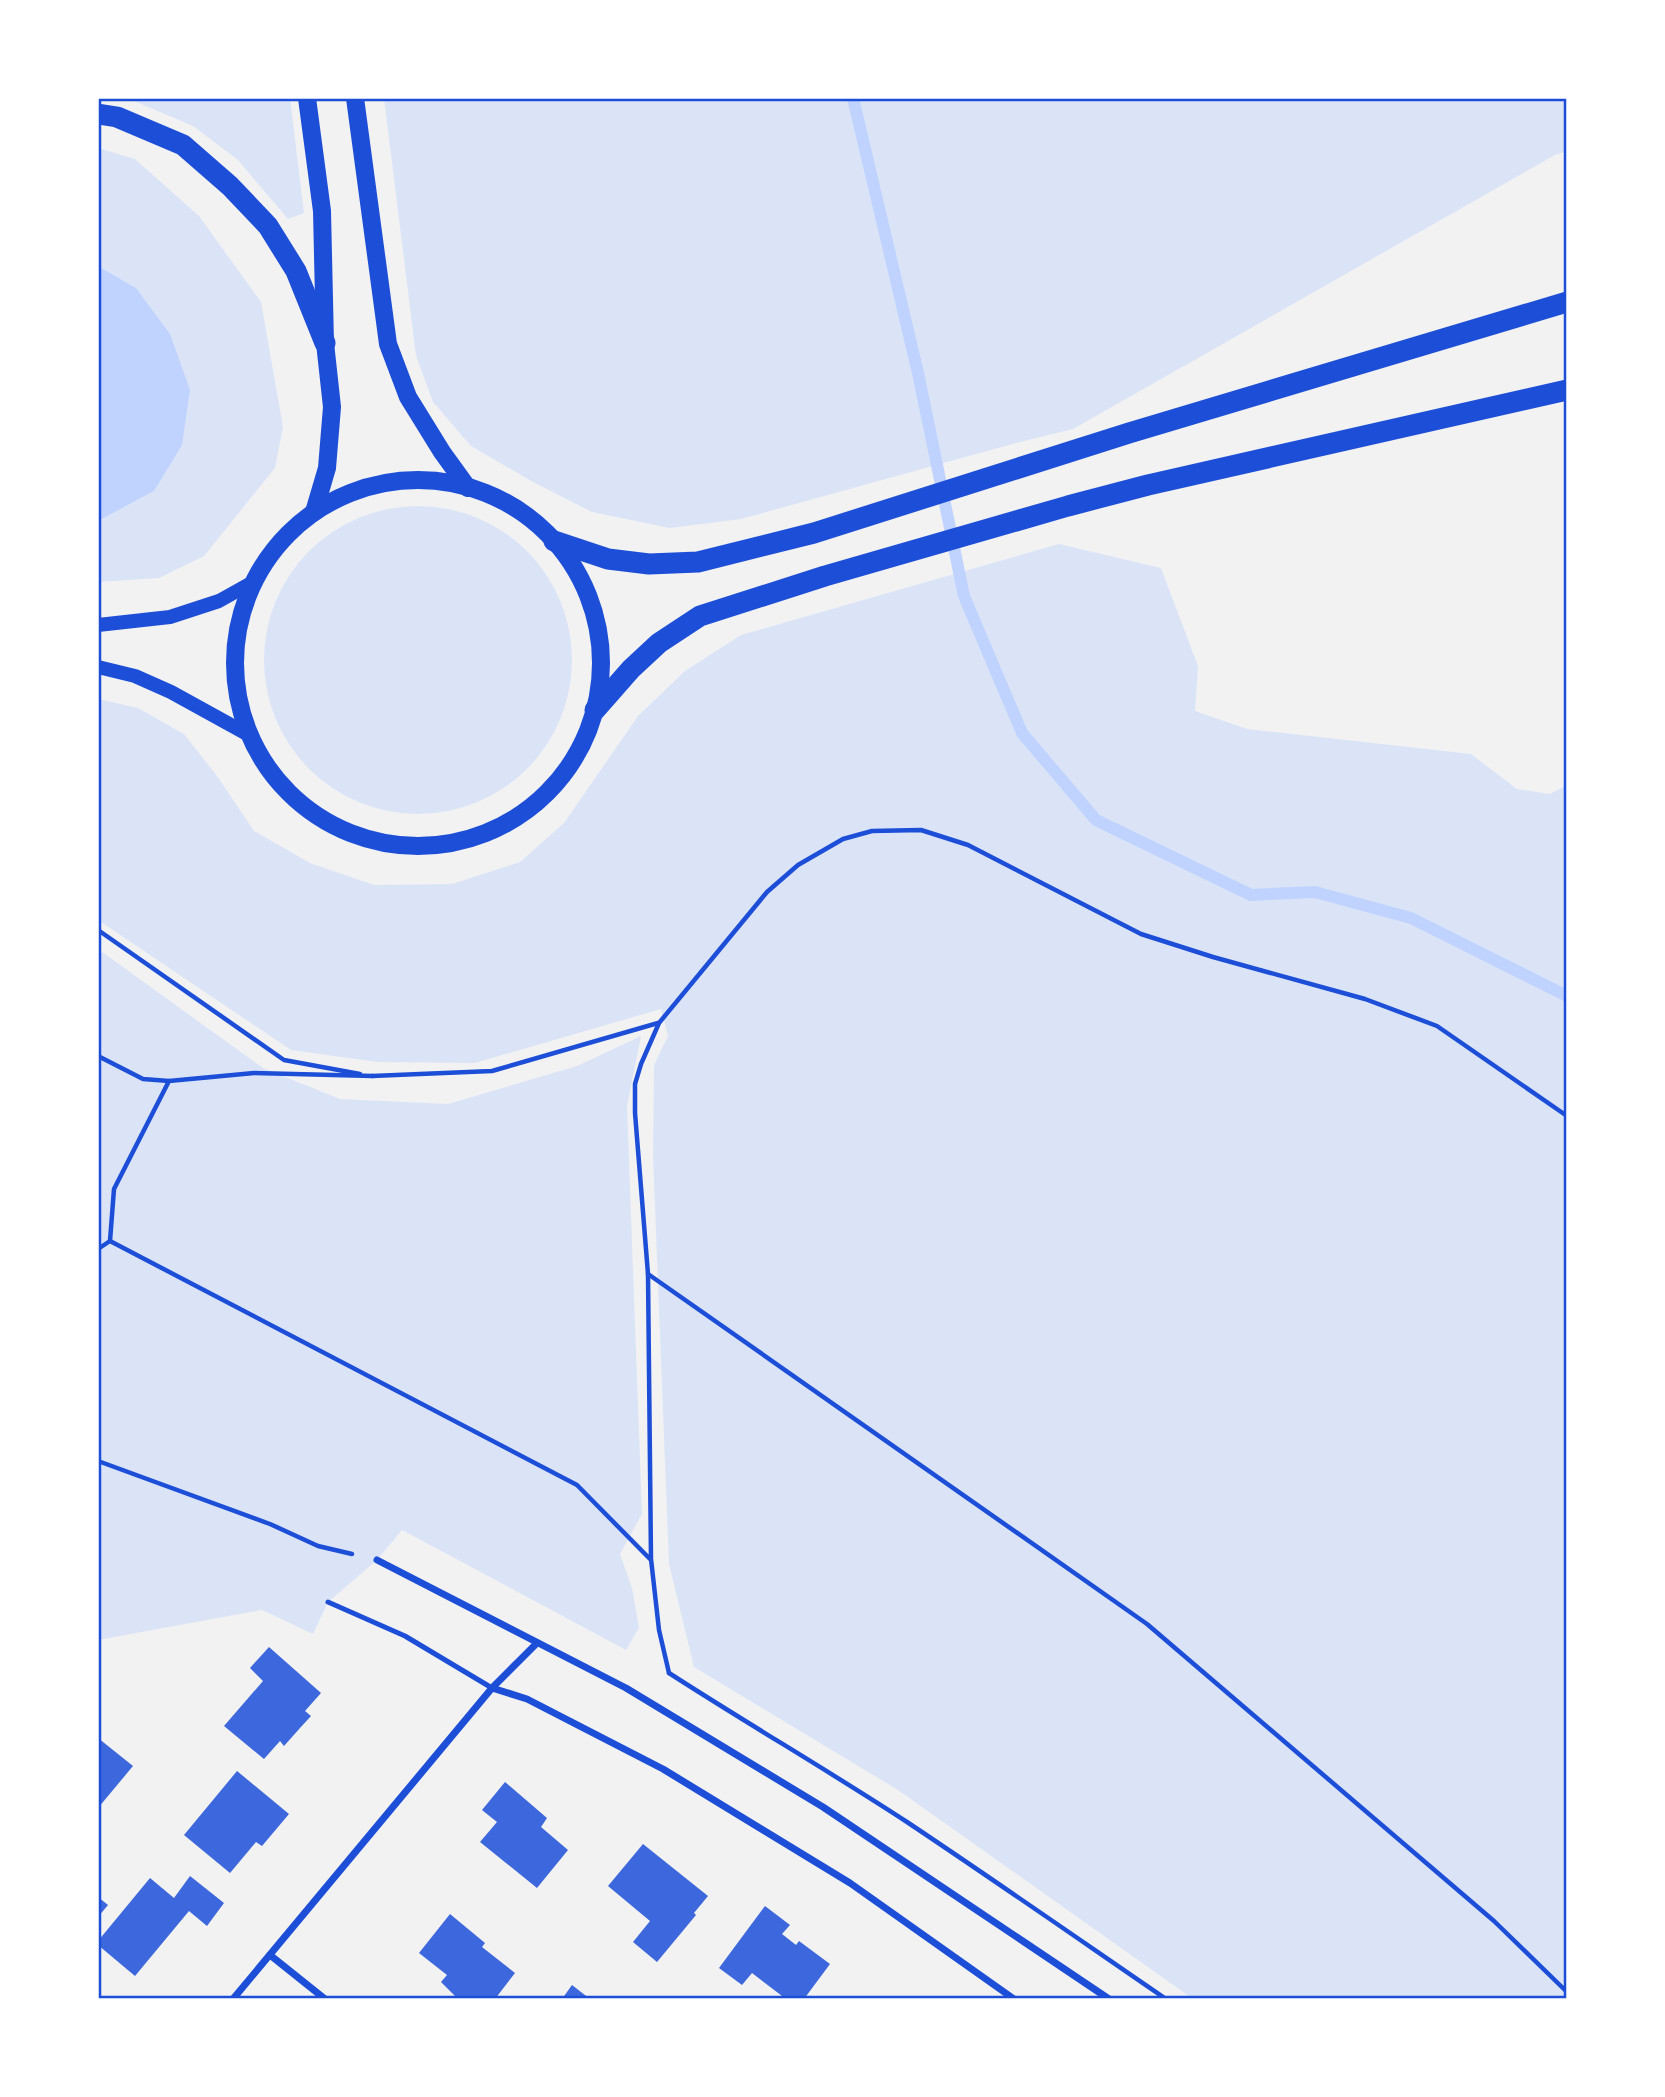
<svg xmlns="http://www.w3.org/2000/svg" width="1665" height="2097" font-family="Montserrat,sans-serif">
<style>
.green{fill:#dbe4f7}
.water{fill:#bfd3fe}
.lines{fill:none;stroke-linecap:round;stroke-linejoin:round}
.stream{stroke:#bfd3fe;stroke-width:12}
.building{fill:#3d67dc}
.path{stroke:#1d4ed8;stroke-width:4.5}
.service{stroke:#1d4ed8;stroke-width:5}
.minor{stroke:#1d4ed8;stroke-width:7}
.secondary{stroke:#1d4ed8;stroke-width:14}
.primary{stroke:#1d4ed8;stroke-width:18}
.motorway{stroke:#1d4ed8;stroke-width:21}
.neatline{fill:none;stroke:#1d4ed8;stroke-width:2.5}
</style>
<rect width="100%" height="100%" fill="#f2f2f2"/>
<!-- green -->
<g class="green">
<path d="M127 98H290L304 213 288 219 238 160 193 126Z"/>
<path d="M384 98H1567V151L1555 155 1073 429 1016 443 741 519 670 528 592 512 533 482 471 446 433 402 416 356Z"/>
<path d="M98 148 135 159 199 216 261 302 283 427 275 468 204 556 159 578 98 582V521L154 491 136 288 98 266Z"/>
<circle cx="418" cy="660" r="154"/>
<path d="M1059 544 1161 568 1198 666 1195 711 1247 729 1471 754 1517 789 1550 794 1567 785V1999H1193L898 1790 694 1667 669 1564 653 1156 654 1065 668 1036 661 1009 475 1063 377 1062 291 1050 98 920V699L138 708 184 734 217 776 254 831 310 863 374 885 452 884 520 862 564 823 638 716 685 671 741 635Z"/>
<path d="M98 949 263 1068 340 1099 448 1104 577 1066 641 1036 627 1106 642 1514 620 1554 632 1588 639 1628 626 1650 402 1530 377 1560 328 1602 313 1634 262 1610 98 1640Z"/>
</g>
<!-- water -->
<path class="water" d="M98 266 136 288 170 334 190 390 182 445 154 491 98 521Z"/>
<g class="lines">
<!-- stream -->
<path class="stream" d="M853 98 918 373 964 596 1022 733 1096 820 1251 895 1315 892 1411 918 1567 996"/>
</g>
<!-- building -->
<g class="building">
<path d="M269 1647 321 1693 305 1711 311 1716 300 1728 284 1746 280 1741 264 1759 224 1726 263 1681 250 1668Z"/>
<path d="M98 1738 133 1766 98 1808Z"/>
<path d="M237 1771 289 1814 262 1846 256 1842 230 1873 184 1835Z"/>
<path d="M505 1782 547 1818 541 1827 568 1850 537 1888 480 1842 497 1822 482 1810Z"/>
<path d="M643 1844 708 1896 694 1913 696 1915 657 1962 633 1942 650 1921 608 1886Z"/>
<path d="M190 1876 224 1903 207 1926 189 1911 135 1976 98 1945V1941L150 1878 174 1898Z"/>
<path d="M98 1897 108 1905 98 1917Z"/>
<path d="M765 1906 790 1925 782 1934 796 1945 799 1941 830 1964 804 1999H786L752 1973 742 1985 719 1968Z"/>
<path d="M450 1914 485 1943 482 1947 515 1973 495 1999H458L441 1982 447 1975 419 1953Z"/>
<path d="M572 1985 590 1999H562Z"/>
</g>
<g class="lines">
<!-- path -->
<g class="path">
<path d="M98 930 284 1060 360 1074"/>
<path d="M98 1056 143 1079 169 1081"/>
<path d="M372 1076 492 1071 658 1023"/>
<path d="M373 1076 254 1073 169 1081 114 1189 110 1241 577 1485 650 1559"/>
<path d="M98 1249 110 1241"/>
<path d="M648 1274 1147 1624 1494 1921 1567 1992"/>
<path d="M98 1461 270 1524 318 1546 352 1554"/>
<path d="M669 1673 659 1630 651 1559 648 1274 635 1113V1084L641 1064 659 1023 767 892 798 865 843 839 872 831 921 830 968 845 1141 934 1213 957 1365 999 1437 1026 1567 1116"/>
<path d="M669 1673C748 1724 829 1771 907 1822 994 1880 1080 1940 1166 1999"/>
</g>
<!-- service -->
<path class="service" d="M328 1602 405 1636 492 1688"/>
<!-- minor -->
<g class="minor">
<path d="M377 1560 626 1688 823 1807 1109 1999"/>
<path d="M492 1688 527 1699 663 1769 850 1883 1014 1999"/>
<path d="M270 1955 325 1999"/>
<path d="M233 1999 492 1688 537 1643"/>
</g>
<!-- secondary -->
<g class="secondary">
<path d="M98 625 170 617 219 601 253 582"/>
<path d="M98 667 135 676 171 692 249 735"/>
</g>
<!-- primary -->
<g class="primary">
<path d="M307 98 322 211 325 343 332 407 327 468 314 512"/>
<path d="M355 98 388 344 408 397 442 452 468 488"/>
<circle cx="418" cy="663" r="183"/>
</g>
<!-- motorway -->
<g class="motorway">
<path d="M98 114 117 117 183 145 230 186 268 226 296 271 325 343"/>
<path d="M554 541 608 559 649 564 698 562 814 533 1129 433 1567 302"/>
<path d="M595 710 631 669 659 643 700 616 825 576 1068 506 1148 485 1567 390"/>
</g>
</g>
<!-- border -->
<rect width="1665" height="2097" fill="none" stroke="#ffffff" stroke-width="200"/>
<rect x="100" y="100" width="1465" height="1897" class="neatline"/>
</svg>
